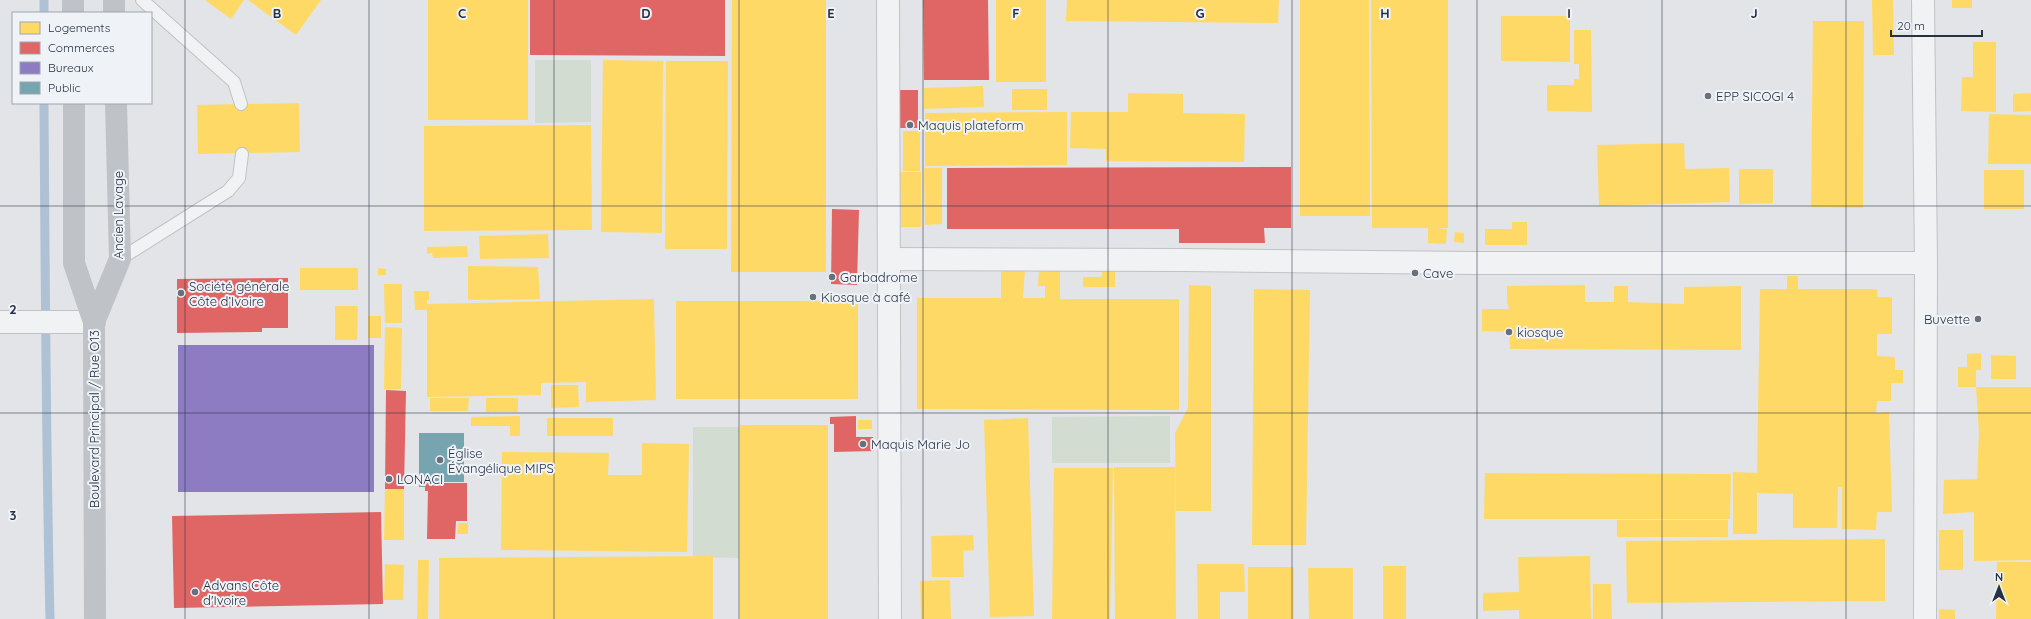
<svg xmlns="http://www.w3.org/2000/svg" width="2031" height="619" font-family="Quicksand,sans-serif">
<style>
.green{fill:#d2dcd1}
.homes{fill:#ffd966}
.shops{fill:#e06666}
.offices{fill:#8e7cc3}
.public{fill:#76a5af}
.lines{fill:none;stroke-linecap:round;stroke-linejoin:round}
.stream{stroke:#aec1d5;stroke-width:9}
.service-casing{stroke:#c0c2c5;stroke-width:14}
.minor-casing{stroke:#c0c2c5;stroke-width:24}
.tertiary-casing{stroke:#c0c2c5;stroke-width:24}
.service{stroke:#f1f2f4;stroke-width:12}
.minor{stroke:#f1f2f4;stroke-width:22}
.tertiary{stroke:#f1f2f4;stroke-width:22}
.secondary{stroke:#bfc2c7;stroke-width:22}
.grid{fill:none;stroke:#263143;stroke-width:1;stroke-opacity:0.55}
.poi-dot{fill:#68707c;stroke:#eff3f7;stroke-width:1.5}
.labels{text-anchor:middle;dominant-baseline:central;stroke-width:4;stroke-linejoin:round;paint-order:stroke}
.poi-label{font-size:13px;fill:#263143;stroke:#eff3f7;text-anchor:start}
.street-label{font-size:13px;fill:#263143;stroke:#eff3f7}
.grid-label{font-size:13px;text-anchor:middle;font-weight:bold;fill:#263143;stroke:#eff3f7;stroke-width:4;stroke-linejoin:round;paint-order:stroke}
</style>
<rect width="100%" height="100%" fill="#e2e4e7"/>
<!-- green -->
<g class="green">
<path d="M535 60H591V122L535 123Z"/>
<path d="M1170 416V463H1052V417Z"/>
<path d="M693 427H739V558L693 557Z"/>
</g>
<!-- homes -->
<g class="homes">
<path d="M205 0H244L231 19Z"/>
<path d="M248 0H321L296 35Z"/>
<rect x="428" y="0" width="100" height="120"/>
<path d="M732 0H826V272H731Z"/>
<rect x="996" y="0" width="50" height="82"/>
<path d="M1067 0H1279L1278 23 1066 21Z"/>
<path d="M1300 0H1369L1370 216H1300Z"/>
<path d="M1371 0H1448V228H1436L1447 229 1446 244 1428 243V228H1372Z"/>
<path d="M1872 0H1893L1894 55H1873Z"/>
<rect x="1952" y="0" width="20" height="8"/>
<path d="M1501 16H1570V62L1501 61Z"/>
<path d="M1813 21H1864L1863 208 1811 207Z"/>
<path d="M1574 30H1591L1592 112 1547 111V85H1574V79H1579V64H1574Z"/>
<path d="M1973 42H1996V112L1961 111 1962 77H1973Z"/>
<path d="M603 60 663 61 662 233 601 232Z"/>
<path d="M666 61H728L727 249H665Z"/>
<path d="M983 86 984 107 924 109V88Z"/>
<rect x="1012" y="89" width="35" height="21"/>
<path d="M1128 93 1183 94V113L1245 114 1244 162 1106 161V149L1070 148 1071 112H1128Z"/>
<path d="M2031 93V111L2013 112V94Z"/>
<path d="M299 103 300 152 198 154 197 105Z"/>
<path d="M1067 112V165L925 166V113Z"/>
<path d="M1989 114 2031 115V164H1988Z"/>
<path d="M591 125 592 230 424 231V126Z"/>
<rect x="903" y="131" width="17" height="40"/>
<path d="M1684 143 1685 169 1729 168 1730 202 1599 206 1597 145Z"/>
<path d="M924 168H942V224L925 225Z"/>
<path d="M1739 169H1773V203L1739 204Z"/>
<rect x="1984" y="170" width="40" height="39"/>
<path d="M900 172H921V227H901Z"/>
<path d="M1512 222H1527V245H1485V229H1512Z"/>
<path d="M1455 232 1464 233V243L1454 242Z"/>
<path d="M548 234 549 258 480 259 479 236Z"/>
<path d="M467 246 468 257 433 258 432 253 427 254V247Z"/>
<path d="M468 266 538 267 540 299 468 300Z"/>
<rect x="300" y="268" width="58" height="22"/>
<path d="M378 268 386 269V275H378Z"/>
<path d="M1001 269H1025L1023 298H1045V286H1038L1039 271H1060V299H1179V410L917 409V298H1001Z"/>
<path d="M1102 270H1115V287H1083V277H1102Z"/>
<path d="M1787 276H1798V289H1877V297H1892V334H1877V356L1895 357V370H1903V383H1891V401H1877L1876 413 1889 412 1892 512H1877L1876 530 1842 529V487H1838L1837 528H1793V494L1757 493V534H1733V472L1757 473 1760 289H1787Z"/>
<path d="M384 284H402V323H385Z"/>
<path d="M1189 285 1211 286V511H1176L1175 433 1188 408Z"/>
<path d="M1585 285V302H1614V286H1628V302L1684 304V287L1741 286V350L1510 349 1509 322V332L1482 331V309H1509L1507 302V286Z"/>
<path d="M1254 289 1310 290 1306 545H1252Z"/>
<path d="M414 291H429V300H427V304L654 299 656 400 586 402V382L541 383V395L427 397V310H415Z"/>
<rect x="676" y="301" width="182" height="98"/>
<path d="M335 306H358L357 340H335Z"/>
<rect x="368" y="316" width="13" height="22"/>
<path d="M385 327 402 328 401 389H384Z"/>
<path d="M1981 353V370H1976V387H1958V367H1967V354Z"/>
<path d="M1991 355 2016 356V379H1991Z"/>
<path d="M551 385H578L579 407 551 408Z"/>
<path d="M1976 387H2031V560L1974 561V512L1943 514 1944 480 1977 479 1979 432Z"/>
<path d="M430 398H469L468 411H430Z"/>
<rect x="486" y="398" width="32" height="14"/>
<path d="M520 416V436H510V426H471V417Z"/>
<rect x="547" y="418" width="66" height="18"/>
<path d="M1028 418 1034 616 990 617 984 420Z"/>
<rect x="858" y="420" width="14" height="9"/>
<rect x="740" y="425" width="88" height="194"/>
<path d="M642 443 689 444 687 552 501 550 502 452 609 453 608 475H642Z"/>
<path d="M1114 467H1175L1176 619H1115Z"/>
<path d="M1054 468H1113L1110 619H1052Z"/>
<path d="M1485 473 1731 474 1730 519H1484Z"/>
<path d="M385 489H404V540H384Z"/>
<rect x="1617" y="520" width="111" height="17"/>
<path d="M458 523H468V534H457Z"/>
<rect x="1939" y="530" width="24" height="40"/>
<path d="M973 535 974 550 963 551 964 577H932L931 536Z"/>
<path d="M1885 539V601L1627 603 1626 541Z"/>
<path d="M713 556V619H439V558Z"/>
<path d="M1590 556 1591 619H1519V610L1483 611V593L1519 592 1518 557Z"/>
<path d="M418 560H429L428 619H417Z"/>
<path d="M1997 562H2031V619H1996Z"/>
<path d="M385 564 404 565 403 600H384Z"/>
<path d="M1197 564H1244L1245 592H1220V619H1198Z"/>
<rect x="1383" y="566" width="23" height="53"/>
<rect x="1248" y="567" width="46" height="52"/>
<path d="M1308 568H1353V619H1309Z"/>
<path d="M950 580 951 619H921L920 581Z"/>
<path d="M1593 584H1611L1612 619H1593Z"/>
<path d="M1939 609 1955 610V619H1939Z"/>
</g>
<!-- shops -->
<g class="shops">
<path d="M530 0H725V56L530 55Z"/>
<path d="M923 0H988L989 80H924Z"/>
<rect x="900" y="90" width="18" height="38"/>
<path d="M1291 167V228H1264L1265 243H1179V229H947V168Z"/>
<path d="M832 209 859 210 857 285 831 284Z"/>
<path d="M288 278V328H262V332L177 333V279Z"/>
<path d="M386 390 406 391 404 489H385Z"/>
<path d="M856 416V437H873L874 451 834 452V424H830V417Z"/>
<path d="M425 483H467V521H456L455 539H427L428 491H425Z"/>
<path d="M381 512 383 604 174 608 172 516Z"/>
</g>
<!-- offices -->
<rect class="offices" x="178" y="345" width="196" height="147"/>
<!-- public -->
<path class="public" d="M419 433H464V482H425V487H419Z"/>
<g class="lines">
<!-- stream -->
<g class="stream">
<path d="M44 0V13"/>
<path d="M44 103C45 275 46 447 50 619"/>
</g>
<defs>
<g id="service">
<path d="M142 0 234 82 241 104"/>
<path d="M120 259 228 191 239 178 242 154"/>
</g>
<g id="minor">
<path d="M888 0 890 619"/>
<path d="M1923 0 1926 263 1925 619"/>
<path d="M890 259 1183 260 1474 263H1926"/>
</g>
<path id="tertiary" d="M0 322H94"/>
</defs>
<!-- service casing -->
<use href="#service" class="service-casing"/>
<!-- minor casing -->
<use href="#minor" class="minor-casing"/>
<!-- tertiary casing -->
<use href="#tertiary" class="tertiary-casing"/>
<!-- service -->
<use href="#service" class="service"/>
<!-- minor -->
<use href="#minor" class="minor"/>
<!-- tertiary -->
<use href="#tertiary" class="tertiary"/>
<!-- secondary -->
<g class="secondary">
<path d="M73 0V13"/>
<path d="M114 0V13"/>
<path d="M74 103V263L94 322 95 619"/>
<path d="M94 322 120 259 116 103"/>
</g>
</g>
<!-- grid -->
<path class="grid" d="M185 0V619M369 0V619M554 0V619M739 0V619M923 0V619M1108 0V619M1292 0V619M1477 0V619M1662 0V619M1846 0V619M0 206H2031M0 413H2031"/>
<!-- markers -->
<g class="poi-dot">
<circle cx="1708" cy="96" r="4"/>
<circle cx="910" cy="125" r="4"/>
<circle cx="1415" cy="273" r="4"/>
<circle cx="832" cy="277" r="4"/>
<circle cx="181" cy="293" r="4"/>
<circle cx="813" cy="297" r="4"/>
<circle cx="1978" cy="319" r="4"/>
<circle cx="1509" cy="332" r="4"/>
<circle cx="863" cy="444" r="4"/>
<circle cx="440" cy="460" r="4"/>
<circle cx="389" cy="479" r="4"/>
<circle cx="195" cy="592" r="4"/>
</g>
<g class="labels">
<!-- poi labels -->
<g class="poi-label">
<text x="1716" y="96">EPP SICOGI 4</text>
<text x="918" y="125">Maquis plateform</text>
<text x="1423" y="273">Cave</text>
<text x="840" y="277">Garbadrome</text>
<text x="189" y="286">Société générale<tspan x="189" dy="15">Côte d’Ivoire</tspan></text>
<text x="821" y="297">Kiosque à café</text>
<text x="1970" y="319" text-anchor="end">Buvette</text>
<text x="1517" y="332">kiosque</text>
<text x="871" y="444">Maquis Marie Jo</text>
<text x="448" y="453">Église<tspan x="448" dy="15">Évangélique MIPS</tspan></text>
<text x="397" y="479">LONACI</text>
<text x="203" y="585">Advans Côte<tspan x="203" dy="15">d'Ivoire</tspan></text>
</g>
<!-- street labels -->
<g class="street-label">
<text transform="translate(118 215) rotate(-90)">Ancien Lavage</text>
<text transform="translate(94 419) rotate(-90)">Boulevard Principal / Rue O13</text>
</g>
</g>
<g class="grid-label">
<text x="277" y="18">B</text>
<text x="462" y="18">C</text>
<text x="646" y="18">D</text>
<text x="831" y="18">E</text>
<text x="1016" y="18">F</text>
<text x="1200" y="18">G</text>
<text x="1385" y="18">H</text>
<text x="1569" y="18">I</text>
<text x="1754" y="18">J</text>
<text x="13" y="314">2</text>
<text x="13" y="520">3</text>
</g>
<!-- legend -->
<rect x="12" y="12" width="140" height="92" fill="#eff3f7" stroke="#9fa5af"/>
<rect x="20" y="22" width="20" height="12" fill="#ffd966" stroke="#9fa5af"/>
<text x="48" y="32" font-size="12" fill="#263143">Logements</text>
<rect x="20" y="42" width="20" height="12" fill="#e06666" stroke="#9fa5af"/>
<text x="48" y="52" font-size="12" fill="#263143">Commerces</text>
<rect x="20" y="62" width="20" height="12" fill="#8e7cc3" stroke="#9fa5af"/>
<text x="48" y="72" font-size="12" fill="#263143">Bureaux</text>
<rect x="20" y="82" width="20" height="12" fill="#76a5af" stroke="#9fa5af"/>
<text x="48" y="92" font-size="12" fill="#263143">Public</text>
<!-- north arrow -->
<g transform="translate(1999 587)" stroke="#eff3f7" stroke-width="3" paint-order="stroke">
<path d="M0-3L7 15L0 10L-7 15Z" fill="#263143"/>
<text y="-6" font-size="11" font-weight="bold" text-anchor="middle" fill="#263143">N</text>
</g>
<!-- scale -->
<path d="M1891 30v6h91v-6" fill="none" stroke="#263143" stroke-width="2"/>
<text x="1897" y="30" font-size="12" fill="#263143" stroke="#eff3f7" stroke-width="3" paint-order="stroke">20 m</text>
</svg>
